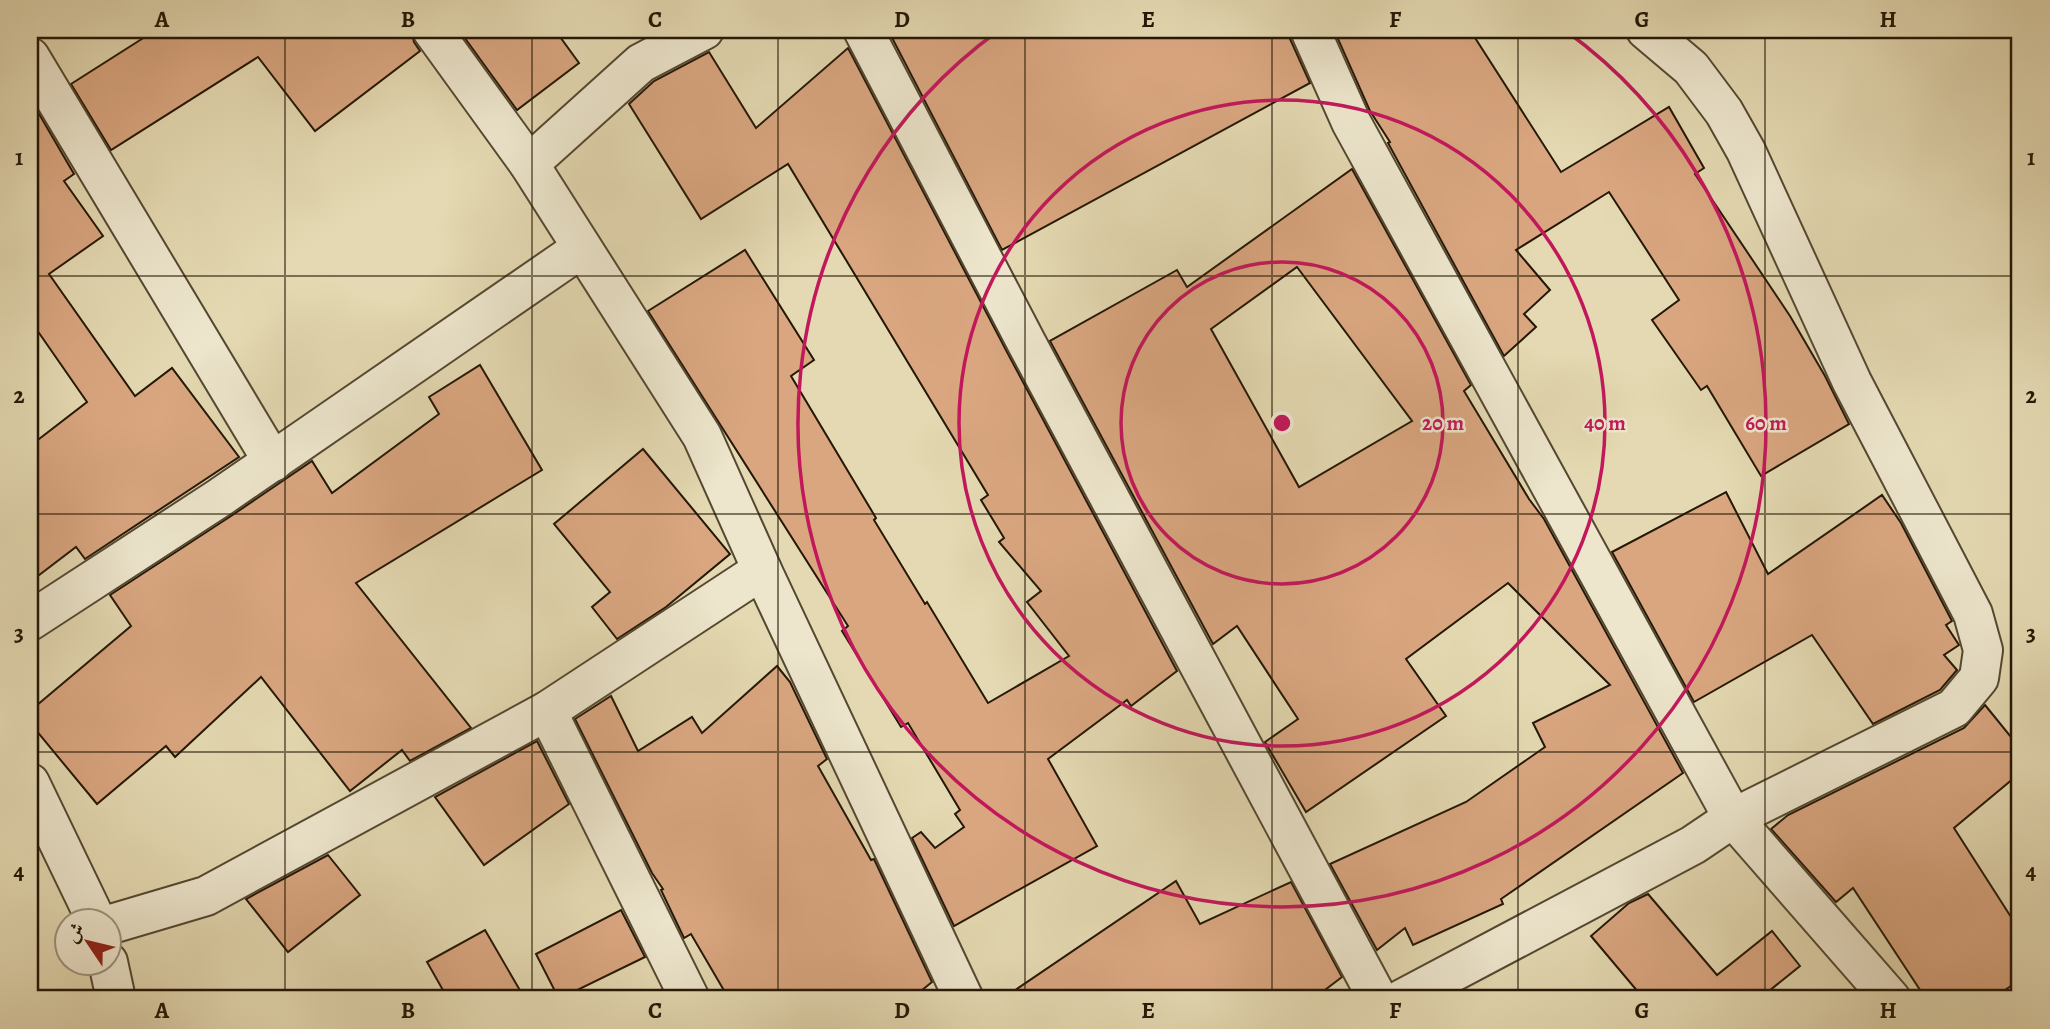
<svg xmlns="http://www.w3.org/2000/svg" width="2050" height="1029" font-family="Alegreya,Amiri,serif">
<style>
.building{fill:#d9a680;stroke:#241706;stroke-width:2;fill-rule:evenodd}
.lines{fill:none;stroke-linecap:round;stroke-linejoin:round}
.minor-casing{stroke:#544831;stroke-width:42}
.minor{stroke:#ede6cd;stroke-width:38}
.grid{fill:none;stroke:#241706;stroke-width:2;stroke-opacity:0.55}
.ring{fill:none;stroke:#c2185b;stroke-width:3.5}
.centre{fill:#c2185b;stroke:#ede6cd;stroke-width:3.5}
.ring-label{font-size:21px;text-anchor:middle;font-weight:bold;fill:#c2185b;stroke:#ede6cd;stroke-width:5;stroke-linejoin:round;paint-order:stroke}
.neatline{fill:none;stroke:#241706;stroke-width:2.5}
.grid-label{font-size:23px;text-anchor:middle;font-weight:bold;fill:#241706}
</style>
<rect width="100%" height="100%" fill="#e4d9b2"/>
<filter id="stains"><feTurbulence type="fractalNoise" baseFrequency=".00286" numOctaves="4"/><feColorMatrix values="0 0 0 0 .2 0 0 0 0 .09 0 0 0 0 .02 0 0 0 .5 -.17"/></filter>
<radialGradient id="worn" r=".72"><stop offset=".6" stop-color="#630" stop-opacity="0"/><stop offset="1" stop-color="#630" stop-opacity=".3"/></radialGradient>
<!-- building -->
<g class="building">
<path d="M156 30H411L414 42 420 51 315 131 258 57 111 150 71 84Z"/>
<path d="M459 30H555L579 63 517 110Z"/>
<path d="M888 30H1288L1290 39 1310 83 1002 250Z"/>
<path d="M1334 30H1470L1561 172 1669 107 1704 168 1695 174 1790 316 1825 376 1849 424 1761 476 1707 386 1701 390 1652 320 1679 300 1609 192 1516 250 1550 290 1524 314 1536 327 1504 356 1388 143 1390 142 1370 111Z"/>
<path d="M848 48 1007 352 1177 671 1131 706 1127 700 1048 759 1097 846 954 926 912 838 921 832 935 848 964 827 955 814 960 810 908 723 901 727 842 631 848 626 648 311 745 250 814 360 791 376 876 518 874 520 925 604 927 602 988 703 1069 656 1027 602 1041 591 999 542 1004 538 981 500 988 495 788 164 701 219 629 104 654 81 709 52 756 128Z"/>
<path d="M35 107 74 174 64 181 103 236 49 274 135 396 172 368 239 457 85 559 76 547 30 582V446L87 402 30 320V110Z"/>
<path d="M1352 169 1471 385 1464 391 1529 499 1544 519 1683 773 1501 899 1503 904 1413 945 1405 928 1377 950 1330 864 1466 802 1545 747 1533 723 1610 685 1508 583 1406 659 1446 716 1306 812 1265 742 1298 719 1237 626 1213 644 1050 341 1177 270 1187 287ZM1297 267 1412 421 1299 487 1211 329Z"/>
<path d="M480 365 542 470 356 583 471 728 410 761 402 750 350 791 261 677 175 757 166 746 97 804 30 723V711L131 626 110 595 231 516 312 461 332 493 439 414 429 397Z"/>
<path d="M643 449 730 554 666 607 617 639 592 607 610 592 554 524Z"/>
<path d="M1726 492 1768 574 1882 495 1901 523 1952 621 1946 625 1959 645 1944 655 1957 670 1940 690 1873 724 1812 635 1694 702 1612 552Z"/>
<path d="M777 666 790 682 827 759 818 766 871 860 874 859 932 982 911 999H729L691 934 684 938 661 890 663 889 652 873 575 719 611 696 638 751 692 717 702 733Z"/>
<path d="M1985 705 2020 748V773L1954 828 2020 931V980L1991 999H1926L1853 888 1836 902 1771 829 1788 815 1964 728Z"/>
<path d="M537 741 569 804 484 865 435 797Z"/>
<path d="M328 855 360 895 288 952 246 899Z"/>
<path d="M1176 881 1200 924 1291 882 1342 977 1313 999H1002Z"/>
<path d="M1648 894 1717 975 1772 931 1800 966 1759 999H1644L1591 936 1629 903Z"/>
<path d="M621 910 645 957 559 999 536 954Z"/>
<path d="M485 930 525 999H448L427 962Z"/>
</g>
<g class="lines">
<defs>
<g id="minor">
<path d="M432 30 529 164 702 436 762 570 964 999"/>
<path d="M863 30 1026 342 1378 999"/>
<path d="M1310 30 1351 122 1733 818 1954 708 1979 678 1983 650 1973 614 1852 382 1746 151 1724 112 1691 68 1646 30"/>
<path d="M30 57 273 462"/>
<path d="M529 164 641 63 704 30"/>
<path d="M30 621 219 498 582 248"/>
<path d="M547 711 690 999"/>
<path d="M30 783 96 920"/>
<path d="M108 925 206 896 547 711 762 570"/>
<path d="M108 962 116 999"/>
<path d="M1402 999 1693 845 1733 818 1891 999"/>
</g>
</defs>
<!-- minor casing -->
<use href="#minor" class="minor-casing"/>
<!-- minor -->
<use href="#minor" class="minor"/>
</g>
<!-- grid -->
<path class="grid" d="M285 30V999M532 30V999M778 30V999M1025 30V999M1272 30V999M1518 30V999M1765 30V999M30 276H2020M30 514H2020M30 752H2020"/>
<!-- distance rings -->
<g class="ring">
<circle cx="1282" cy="423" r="161"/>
<circle cx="1282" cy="423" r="323"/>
<path d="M1566 31A484 484 0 1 1 998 31"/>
</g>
<circle cx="1282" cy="423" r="10" class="centre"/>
<g class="ring-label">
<text x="1443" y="430">20 m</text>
<text x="1605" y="430">40 m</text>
<text x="1766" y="430">60 m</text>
</g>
<!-- margin -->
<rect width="2050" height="1029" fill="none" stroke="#e4d9b2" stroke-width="77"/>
<!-- north arrow -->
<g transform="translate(88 942) rotate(305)"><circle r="33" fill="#ede6cd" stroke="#9d937d" stroke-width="2"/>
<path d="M0-5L12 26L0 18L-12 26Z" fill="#8f2418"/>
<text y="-10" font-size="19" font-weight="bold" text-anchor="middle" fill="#241706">ش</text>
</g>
<rect x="38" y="38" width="1973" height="952" class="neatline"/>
<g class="grid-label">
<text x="162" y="27">A</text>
<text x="408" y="27">B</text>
<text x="655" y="27">C</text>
<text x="902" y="27">D</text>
<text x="1148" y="27">E</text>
<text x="1395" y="27">F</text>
<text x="1642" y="27">G</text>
<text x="1888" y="27">H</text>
<text x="19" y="165">1</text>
<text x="2031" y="165">1</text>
<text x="19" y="403">2</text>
<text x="2031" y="403">2</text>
<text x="19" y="641">3</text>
<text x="2031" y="641">3</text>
<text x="19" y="879">4</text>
<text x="2031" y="879">4</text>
<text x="162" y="1018">A</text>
<text x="408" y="1018">B</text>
<text x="655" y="1018">C</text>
<text x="902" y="1018">D</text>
<text x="1148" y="1018">E</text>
<text x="1395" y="1018">F</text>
<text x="1642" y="1018">G</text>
<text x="1888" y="1018">H</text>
</g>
<rect width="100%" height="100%" filter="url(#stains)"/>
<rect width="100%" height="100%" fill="url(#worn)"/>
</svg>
